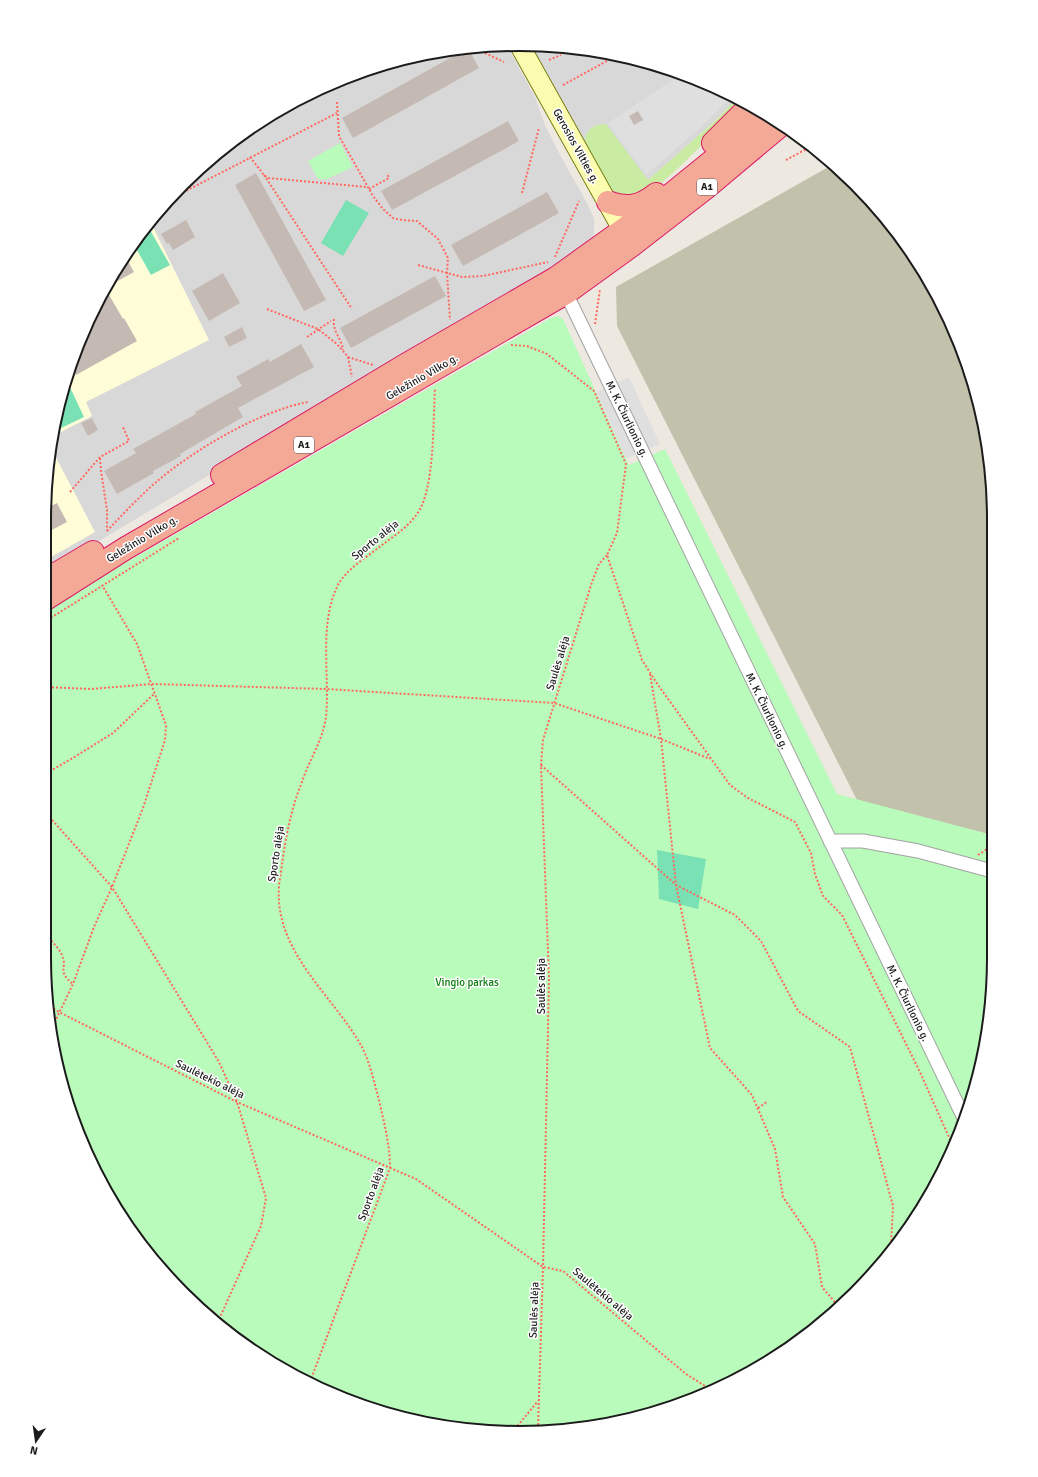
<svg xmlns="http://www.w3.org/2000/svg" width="1038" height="1477" font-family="Signika,sans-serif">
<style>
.residential{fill:#d9d8d8}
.education{fill:#fffdd7}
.construction{fill:#c2c1ab}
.grass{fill:#c9eba2}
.park{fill:#b9fbbb}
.pitch{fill:#79e1b4}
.parking{fill:#dfdfdf}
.building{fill:#c5bab3}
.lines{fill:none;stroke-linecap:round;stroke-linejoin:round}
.minor-casing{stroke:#a2a2a2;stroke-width:15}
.secondary-casing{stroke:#6c7300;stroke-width:21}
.trunk-casing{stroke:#db1c66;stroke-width:24}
.path{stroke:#ff685f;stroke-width:2;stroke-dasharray:2 2;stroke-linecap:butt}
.minor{stroke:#fff;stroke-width:13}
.secondary{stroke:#fbfcaf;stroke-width:19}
.trunk{stroke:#f4a896;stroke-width:22}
.labels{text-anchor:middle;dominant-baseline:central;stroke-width:3;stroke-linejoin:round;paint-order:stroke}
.shield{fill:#fff;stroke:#5f5f5f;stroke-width:1}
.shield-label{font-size:10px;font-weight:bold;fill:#1b1b1b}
.street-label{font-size:11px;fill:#1b1b1b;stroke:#fff}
.park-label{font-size:11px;fill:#077b0b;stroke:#fff}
.rim{fill:none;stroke:#1b1b1b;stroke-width:2}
</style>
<rect width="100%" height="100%" fill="#ede8e0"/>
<!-- residential -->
<g class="residential">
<path d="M550 45 642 60 729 93 737 98 716 120 648 180 606 124 596 125 590 130 584 144 530 46Z"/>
<path d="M507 46 535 97 545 125 559 153 588 205 594 219V234L590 243 575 257 374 370 221 468 44 574V519L53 426 80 337 108 281 142 230 206 162 281 108 366 69 457 48Z"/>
</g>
<!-- education -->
<g class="education">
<path d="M148 224 152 225 209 340 86 402 92 416 57 434 53 426 80 337 108 281 142 230Z"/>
<path d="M51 448 95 532 44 561V519Z"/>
</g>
<!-- construction -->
<path class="construction" d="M832 165 876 206 945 309 969 367 990 457 992 835 857 800 617 326 616 287Z"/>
<!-- grass -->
<path class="grass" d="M737 98 745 103 675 171 645 197 616 198 584 144C586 130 592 124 606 124L648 180 716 120Z"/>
<!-- park -->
<g class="park">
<path d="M340 143 353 167 327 179H318L308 161Z"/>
<path d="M558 316 563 319 629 465 665 449 837 794 992 835 993 989 978 1081 945 1168 896 1247 832 1315 729 1384 671 1408 581 1429H457L337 1397 255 1353 206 1315 124 1222 80 1140 60 1081 44 958V614L54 604 551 318Z"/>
</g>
<!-- pitch -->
<g class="pitch">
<path d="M346 200 369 213 343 256 321 243Z"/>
<path d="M150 230 170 265 151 275 133 243 138 236Z"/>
<path d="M67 381 84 417 59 429 55 421Z"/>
<path d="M657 850 706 859 698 909 659 899Z"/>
</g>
<!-- parking -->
<g class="parking">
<path d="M680 75 733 96 700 128 646 175 608 123Z"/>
<path d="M629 377 660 444 626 459 596 392Z"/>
</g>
<!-- building -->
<g class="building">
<path d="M468 48 479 68 353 138 342 118Z"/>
<path d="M638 111 643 120 634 125 629 116Z"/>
<path d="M508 121 519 141 392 210 381 191Z"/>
<path d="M256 173 326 300 304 311 235 185Z"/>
<path d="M547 192 559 213 463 266 451 245Z"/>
<path d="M186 220 195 237 173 250 169 243 167 244 161 234Z"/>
<path d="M125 256 134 272 105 288 123 319 124 318 137 341 76 375 71 367 80 337 108 281Z"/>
<path d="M223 273 240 303 209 321 192 291Z"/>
<path d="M435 276 446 296 351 348 340 328Z"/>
<path d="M242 327 247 338 229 347 224 337Z"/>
<path d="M301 344 314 367 238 408 243 417 180 454 181 456 153 471 154 473 117 494 104 471 136 453 133 449 196 414 195 412 242 386 236 377 268 359 270 362Z"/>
<path d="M92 418 98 430 88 436 81 423Z"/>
<path d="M57 503 67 522 48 532 47 530 44 532 45 509Z"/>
</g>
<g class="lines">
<defs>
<g id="minor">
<path d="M566 293 964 1118"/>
<path d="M830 841H863L918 851 992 871"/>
</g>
<path id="secondary" d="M520 46 630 243"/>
<g id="trunk">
<path d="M713 143 750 106"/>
<path d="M608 202C627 209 640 207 656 194"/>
<path d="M222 475 407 364 556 278 659 204 717 157 765 115"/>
<path d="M44 581 93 552"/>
<path d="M44 600 126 548 566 293 631 246 707 187 781 125"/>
</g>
</defs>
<!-- minor casing -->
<use href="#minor" class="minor-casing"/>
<!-- secondary casing -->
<use href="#secondary" class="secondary-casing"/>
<!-- trunk casing -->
<use href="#trunk" class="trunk-casing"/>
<!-- path -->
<g class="path">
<path d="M474 48 504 62"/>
<path d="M549 60 561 55"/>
<path d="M563 85 616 56"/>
<path d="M337 102 339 136 373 196 383 209 393 218 402 220 417 221 438 239 448 258 447 273 450 320"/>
<path d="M250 157 264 175 268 178 367 187"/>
<path d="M786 160 812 146"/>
<path d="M264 175 352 309"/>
<path d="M369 189 389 178 387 173"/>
<path d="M522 193 539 128"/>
<path d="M172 198 337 113"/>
<path d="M555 257 579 201"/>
<path d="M418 265 462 277 483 276 548 262"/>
<path d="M267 309 318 329 337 344 348 357 373 365"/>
<path d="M334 319C332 331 342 339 343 350"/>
<path d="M595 324 600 289"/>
<path d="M307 337 331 321"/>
<path d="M511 345 527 346 547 354 594 391 626 464 617 533 607 555 642 660 658 685 730 785 748 798 795 822 811 853 815 874 823 896 842 915 919 1070 953 1146"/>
<path d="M348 357 352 377"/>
<path d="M100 458 101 471 107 510V531"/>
<path d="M70 492 100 457 129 441 123 427"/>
<path d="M107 531C122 515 138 498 155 483 192 451 259 411 308 402"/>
<path d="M44 622 179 538"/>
<path d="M650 674 661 739 676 885 710 1048 752 1095 775 1149 783 1197 815 1244 822 1287 839 1307"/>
<path d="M44 687 91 689 152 684 326 689 554 703 661 739 710 759"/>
<path d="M541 765 676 885 735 915 761 941 798 1011 850 1047 893 1206 891 1245 888 1255"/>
<path d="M44 782 50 771 76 756 113 733 155 693"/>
<path d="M44 811 112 887 219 1062 237 1102 266 1198 261 1226 217 1324"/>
<path d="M978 855 992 846"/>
<path d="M44 931C49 940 58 946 62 955 68 969 56 970 73 984"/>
<path d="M50 1007 59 1012 237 1102 416 1179 543 1267 563 1271 686 1374 713 1391"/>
<path d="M53 1026 73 984 94 927 112 887 143 808 165 740 166 725 162 714 137 644 102 585"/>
<path d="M758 1108 768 1101"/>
<path d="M310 1382 390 1168C390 1144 384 1123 379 1100 374 1082 370 1063 362 1047 333 995 274 952 279 886 280 876 282 866 283 857 287 831 292 806 302 782 309 760 323 740 326 717 330 676 319 629 336 589 344 570 366 558 382 545 394 536 408 527 417 514 435 490 433 419 435 388"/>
<path d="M515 1429 538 1401"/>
<path d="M538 1429 543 1267 549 979 541 765 543 740 592 582 599 564 607 555"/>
</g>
<!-- minor -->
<use href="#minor" class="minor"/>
<!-- secondary -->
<use href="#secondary" class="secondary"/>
<!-- trunk -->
<use href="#trunk" class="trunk"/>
</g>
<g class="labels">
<!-- shield labels -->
<g class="shield">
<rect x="697" y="179" width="20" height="16" rx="3"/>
<rect x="294" y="437" width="20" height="16" rx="3"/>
</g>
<g class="shield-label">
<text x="707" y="187">A1</text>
<text x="304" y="445">A1</text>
</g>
<!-- street labels -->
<g class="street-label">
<text transform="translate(576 146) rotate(61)">Gerosios Vilties g.</text>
<text transform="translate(422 377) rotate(-30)">Geležinio Vilko g.</text>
<text transform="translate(627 419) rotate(64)">M. K. Čiurlionio g.</text>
<text transform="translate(142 539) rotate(-31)">Geležinio Vilko g.</text>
<text transform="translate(375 540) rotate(-39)">Sporto alėja</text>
<text transform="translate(558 663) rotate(-73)">Saulės alėja</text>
<text transform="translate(767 711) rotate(64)">M. K. Čiurlionio g.</text>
<text transform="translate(276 854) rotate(-81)">Sporto alėja</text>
<text transform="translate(541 986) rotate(-90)">Saulės alėja</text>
<text transform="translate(908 1003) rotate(64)">M. K. Čiurlionio g.</text>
<text transform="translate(210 1079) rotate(26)">Saulėtekio alėja</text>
<text transform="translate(371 1194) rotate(-70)">Sporto alėja</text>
<text transform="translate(603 1294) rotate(40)">Saulėtekio alėja</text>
<text transform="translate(534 1310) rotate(-88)">Saulės alėja</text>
</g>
<!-- park labels -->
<g class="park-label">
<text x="467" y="982">Vingio parkas</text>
</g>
</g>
<!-- crop -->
<path d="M0 0H1038V1477H0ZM519 51H519A468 468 0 0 1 987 519V958A468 468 0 0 1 519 1426H519A468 468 0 0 1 51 958V519A468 468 0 0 1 519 51Z" fill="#fff" fill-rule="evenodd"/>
<path class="rim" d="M519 51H519A468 468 0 0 1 987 519V958A468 468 0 0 1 519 1426H519A468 468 0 0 1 51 958V519A468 468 0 0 1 519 51Z"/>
<!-- north arrow -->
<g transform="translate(36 1441) rotate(193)" stroke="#ffffff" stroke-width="3" paint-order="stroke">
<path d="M0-3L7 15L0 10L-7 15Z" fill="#1b1b1b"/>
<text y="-6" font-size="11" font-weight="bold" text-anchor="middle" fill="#1b1b1b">N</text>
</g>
</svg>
